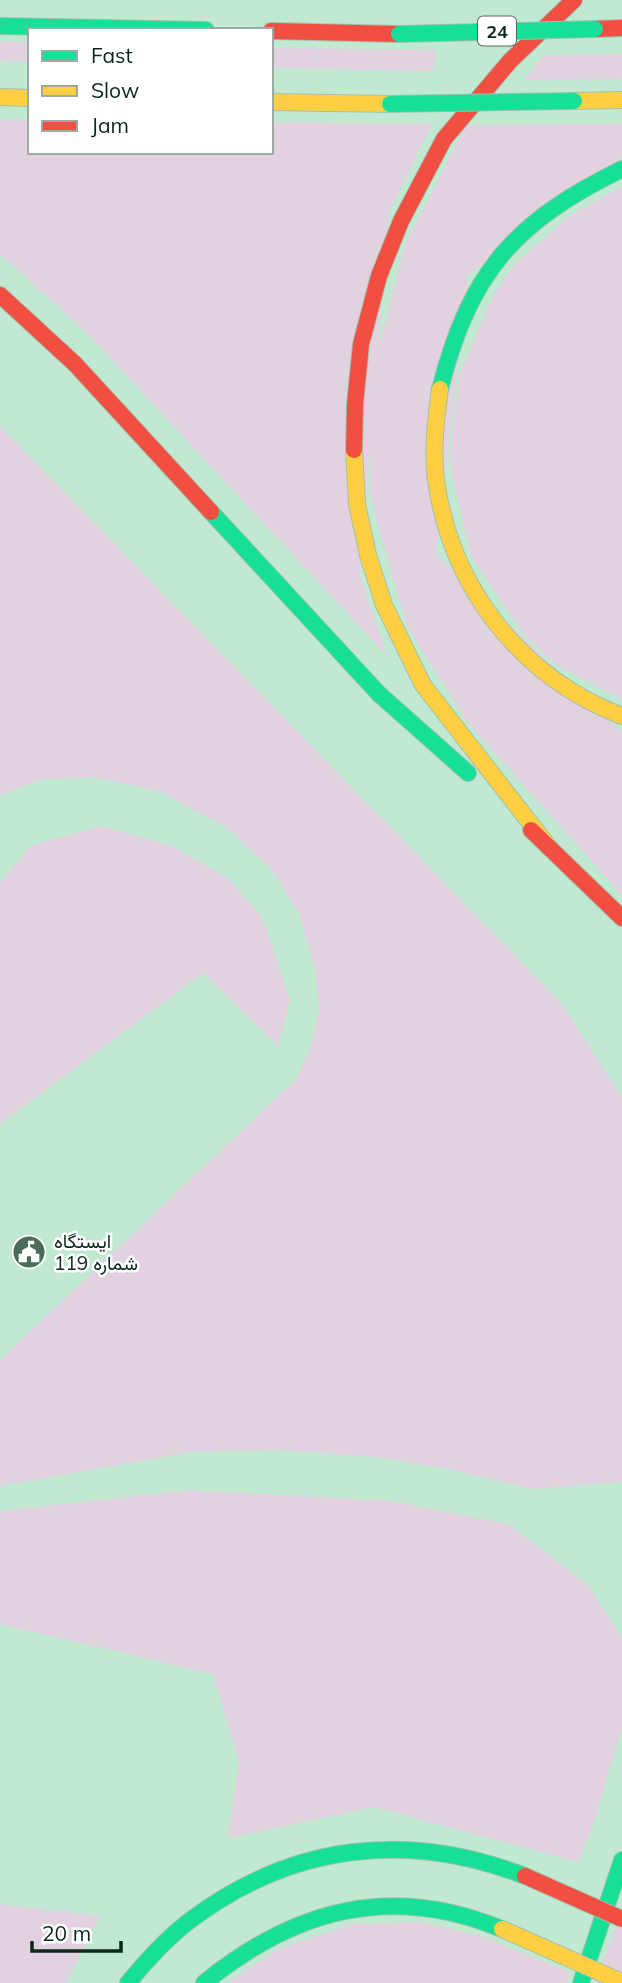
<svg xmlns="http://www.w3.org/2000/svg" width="622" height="1983" font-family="Mulish,Vazirmatn,sans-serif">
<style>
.green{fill:#e2d1df}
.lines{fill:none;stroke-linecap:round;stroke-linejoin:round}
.fast-casing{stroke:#a2c0ae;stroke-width:18}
.slow-casing{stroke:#a2c0ae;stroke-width:18}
.jam-casing{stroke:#a2c0ae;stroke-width:18}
.fast{stroke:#16e098;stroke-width:16}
.slow{stroke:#ffcf43;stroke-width:16}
.jam{stroke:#f24e42;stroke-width:16}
.fast-bridge-casing{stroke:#a2c0ae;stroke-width:18;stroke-linecap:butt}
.slow-bridge-casing{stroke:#a2c0ae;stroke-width:18;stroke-linecap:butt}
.jam-bridge-casing{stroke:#a2c0ae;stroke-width:18;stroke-linecap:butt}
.fast-bridge{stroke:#16e098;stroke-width:16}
.slow-bridge{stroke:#ffcf43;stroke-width:16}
.jam-bridge{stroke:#f24e42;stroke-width:16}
.labels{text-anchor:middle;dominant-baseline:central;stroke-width:5;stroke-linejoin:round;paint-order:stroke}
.shield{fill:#fff;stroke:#54695e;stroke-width:2}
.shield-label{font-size:18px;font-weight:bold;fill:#0b2919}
.poi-label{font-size:19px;fill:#0b2919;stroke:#fff;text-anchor:start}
</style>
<rect width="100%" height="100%" fill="#c1e8d1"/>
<!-- green -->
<g class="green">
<path d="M0 41 30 42V62L0 61Z"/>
<path d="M271 48 436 50 434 71 271 68Z"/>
<path d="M622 54V79L524 80 544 55Z"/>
<path d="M0 120H30V152H271V122L432 124 389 213 360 575 387 656 87 333 0 254Z"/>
<path d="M622 124V157L468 275 436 554 622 732V895L467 722 406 624 370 495 372 374 404 247 466 125Z"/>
<path d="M622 186V699L557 666 522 632 471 556 449 461 459 376 492 297 513 266 569 216Z"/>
<path d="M0 426 561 1003 622 1097V1482L532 1489 453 1470 375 1457 280 1450 191 1452 0 1486V1360L297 1078 312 1043 319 1008 315 969 299 914 273 871 227 828 159 791 92 777 38 780 0 796Z"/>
<path d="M101 826 172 846 228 878 262 918 290 1000 278 1046 203 973 0 1124V883L30 846Z"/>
<path d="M189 1490 391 1501 508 1524 588 1585 622 1638V1728L592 1828 578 1862 374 1807 228 1838 239 1762 213 1674 0 1624V1511Z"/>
<path d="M0 1904 100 1916 66 1983H0Z"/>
<path d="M622 1910V1983H595Z"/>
<path d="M419 1922 478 1935 570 1972 566 1983H227L280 1948 352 1924Z"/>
</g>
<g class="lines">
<defs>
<g id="fast">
<path d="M0 26 206 30"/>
<path d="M440 389C470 272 514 222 622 169"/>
<path d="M211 512 379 694 468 773"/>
<path d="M128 1983C146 1961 165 1940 188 1922 290 1844 406 1830 525 1876"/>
<path d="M204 1983C295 1909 391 1883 502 1929"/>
<path d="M581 1983 622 1860"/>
</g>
<g id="slow">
<path d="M0 97 30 98"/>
<path d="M574 101 622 100"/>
<path d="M271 102 390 104"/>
<path d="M440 389C436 419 432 450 436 480 451 587 520 677 622 716"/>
<path d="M354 450 357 504 368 555 384 605 423 685 548 846"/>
</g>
<g id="jam">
<path d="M595 29 622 28"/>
<path d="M271 31 399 34"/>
<path d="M0 295 75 364 211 512"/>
<path d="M354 450 355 404 361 344 379 276 401 221 444 139 510 61 574 0"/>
<path d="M531 830 622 918"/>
</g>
</defs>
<!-- fast casing -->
<use href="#fast" class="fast-casing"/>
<!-- slow casing -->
<use href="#slow" class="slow-casing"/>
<!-- jam casing -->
<use href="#jam" class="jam-casing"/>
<!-- fast -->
<use href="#fast" class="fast"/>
<!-- slow -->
<use href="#slow" class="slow"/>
<!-- jam -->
<use href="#jam" class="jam"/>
<defs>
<g id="fast-bridge">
<path d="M399 34 595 29"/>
<path d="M390 104 574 101"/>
</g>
<path id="slow-bridge" d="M502 1929 622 1982"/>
<path id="jam-bridge" d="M525 1876 622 1919"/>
</defs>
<!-- fast-bridge casing -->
<use href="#fast-bridge" class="fast-bridge-casing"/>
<!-- slow-bridge casing -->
<use href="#slow-bridge" class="slow-bridge-casing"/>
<!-- jam-bridge casing -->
<use href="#jam-bridge" class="jam-bridge-casing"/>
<!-- fast-bridge -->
<use href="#fast-bridge" class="fast-bridge"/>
<!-- slow-bridge -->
<use href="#slow-bridge" class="slow-bridge"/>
<!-- jam-bridge -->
<use href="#jam-bridge" class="jam-bridge"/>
</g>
<!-- icons -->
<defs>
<symbol id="civic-disc" viewBox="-11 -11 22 22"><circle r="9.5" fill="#4b6c59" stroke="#fff"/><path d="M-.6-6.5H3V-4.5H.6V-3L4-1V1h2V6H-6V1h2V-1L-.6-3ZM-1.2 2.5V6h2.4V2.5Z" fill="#fff"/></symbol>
</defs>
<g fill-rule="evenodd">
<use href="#civic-disc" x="10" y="1233" width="38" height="38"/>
</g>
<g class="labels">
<!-- shield labels -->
<rect class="shield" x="478" y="16.5" width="38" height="29" rx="5"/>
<g class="shield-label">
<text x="497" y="31">24</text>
</g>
<!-- poi labels -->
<g class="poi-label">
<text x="54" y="1241">ایستگاه<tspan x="54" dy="22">شماره 119</tspan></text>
</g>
</g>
<!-- legend -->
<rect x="28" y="28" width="245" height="126" fill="#ffffff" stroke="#9da9a3" stroke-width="2"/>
<rect x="42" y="51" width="35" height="10" fill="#16e098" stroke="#9da9a3" stroke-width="2"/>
<text x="91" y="63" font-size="21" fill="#0b2919">Fast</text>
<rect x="42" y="86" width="35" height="10" fill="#ffcf43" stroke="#9da9a3" stroke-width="2"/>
<text x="91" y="98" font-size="21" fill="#0b2919">Slow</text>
<rect x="42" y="121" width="35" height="10" fill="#f24e42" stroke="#9da9a3" stroke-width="2"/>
<text x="91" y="133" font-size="21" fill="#0b2919">Jam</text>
<!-- scale -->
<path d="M32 1941v10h89v-10" fill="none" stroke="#0b2919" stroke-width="3.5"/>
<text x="42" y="1941" font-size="21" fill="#0b2919" stroke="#ffffff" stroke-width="5" paint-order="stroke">20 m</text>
</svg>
